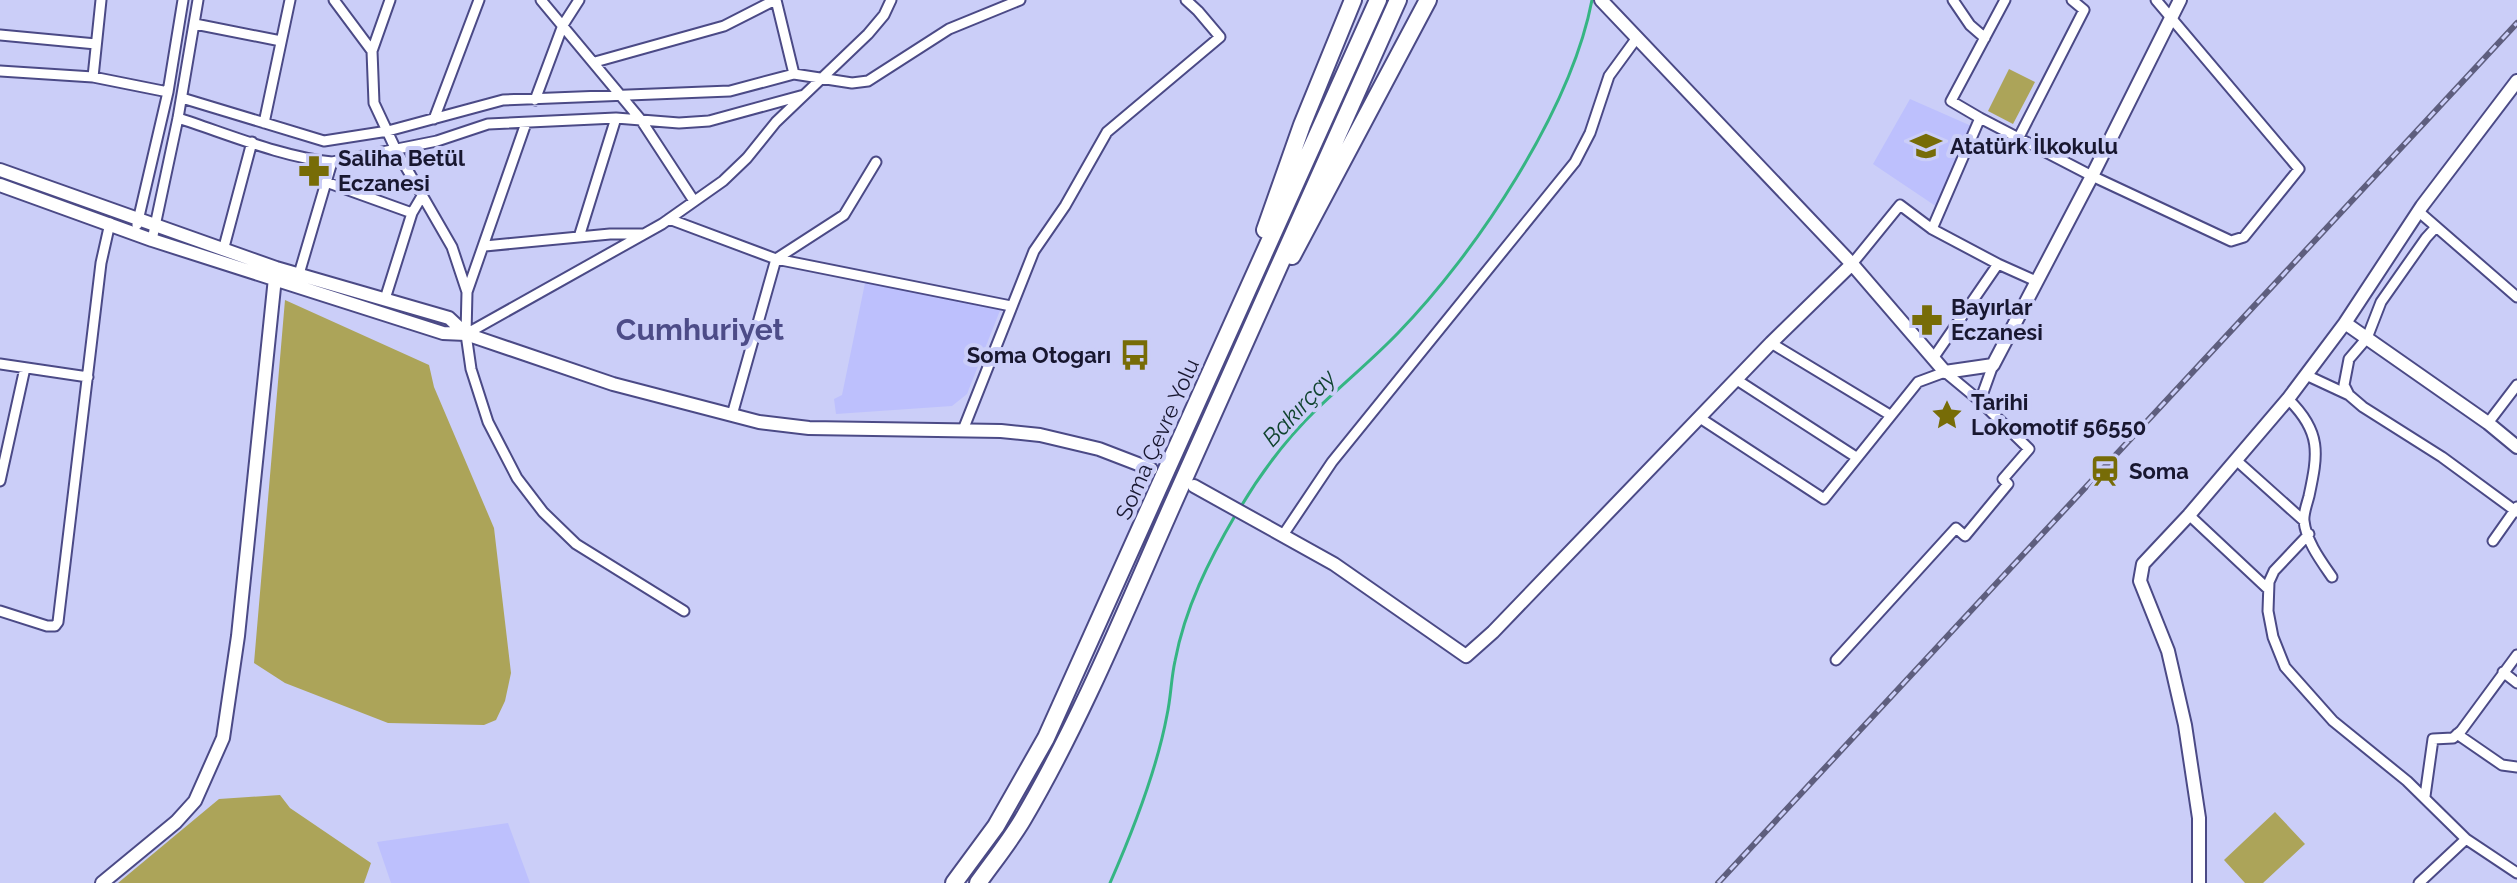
<svg xmlns="http://www.w3.org/2000/svg" width="2517" height="883" font-family="Raleway,sans-serif">
<style>
.built{fill:#bdc0fd}
.green{fill:#aca459}
.lines{fill:none;stroke-linecap:round;stroke-linejoin:round}
.stream{stroke:#35b583;stroke-width:3}
.street-casing{stroke:#4b4a86;stroke-width:13}
.secondary-casing{stroke:#4b4a86;stroke-width:16}
.highway-casing{stroke:#4b4a86;stroke-width:20}
.street{stroke:#fff;stroke-width:9}
.secondary{stroke:#fff;stroke-width:12}
.highway{stroke:#fff;stroke-width:16}
.rail-casing{stroke:#5e5e7e;stroke-width:6}
.rail{stroke:#cbcef8;stroke-width:3;stroke-dasharray:9;stroke-linecap:butt}
.labels{text-anchor:middle;stroke-width:8;stroke-linejoin:round;paint-order:stroke}
.poi-label{font-size:22px;font-weight:bold;fill:#181730;stroke:#cbcef8;text-anchor:start}
.street-label{font-size:22px;fill:#181730;stroke:#cbcef8}
.water-label{font-size:24px;font-style:italic;fill:#0f432e;stroke:#cbcef8}
.district-label{font-size:30px;font-weight:bold;fill:#4d4c88;stroke:#cbcef8}
</style>
<rect width="100%" height="100%" fill="#cbcef8"/>
<!-- built -->
<path class="built" d="M1910 99 1976 128 1940 209 1873 164Z
M865 283 1001 308 967 394 952 406 836 414 834 399 842 395Z
M508 823 530 883H391L377 842Z"/>
<!-- green -->
<path class="green" d="M2009 69 2035 82 2013 124 1988 111Z
M285 300 429 365 434 387 494 528 511 673 505 701 496 720 484 725 388 723 285 683 254 663Z
M280 795 290 808 371 863 364 883H118L219 799Z
M2275 812 2305 844 2263 883H2245L2224 860Z"/>
<g class="lines">
<!-- stream -->
<path class="stream" d="M1240 508C1262 471 1288 437 1318 408 1345 382 1373 359 1398 333 1476 253 1571 110 1592 0
M1110 883C1132 833 1157 769 1167 715 1171 697 1171 679 1175 661 1185 608 1209 560 1236 514"/>
<defs>
<path id="street" d="M334 0 372 51 374 103 396 150 452 247 467 292 466 334 471 369 488 422 517 478 543 512 576 544 684 611
M541 0 641 120 694 201
M776 0 794 74
M1953 0 1970 25 1985 38
M195 24 281 41
M0 35 96 44
M372 51 390 0
M595 62 724 26 775 0
M0 71 93 77 168 92
M93 77 101 0
M182 98 324 141 388 131 503 100 730 91 794 74 852 83 868 81 949 29 1020 0
M535 100 563 25 579 0
M178 118C225 133 284 158 332 162L437 141 488 124 616 118 679 123 709 121 804 95
M1980 118 1951 101 2005 0
M434 119 479 0
M264 123 290 0
M2019 137 2084 10 2072 0
M326 182 412 213
M2418 211 2517 297
M669 219 776 259 1011 306
M137 225 168 92 183 0
M2436 227 2426 238 2381 302 2367 338 2349 359 2344 385 2349 395 2363 407 2442 457 2517 512
M1932 229 1980 118 2092 176 2231 241 2244 237 2299 169 2156 0
M579 237 616 118
M152 240 178 118 198 0
M485 246 610 234H644
M224 247 252 142
M1852 264 1900 205 1932 229 1998 264
M299 274 332 162
M467 292 526 123
M385 299 412 213 422 196
M466 334 662 224 723 181 747 158 776 122 868 34 884 15 891 0
M1771 343 1890 415
M1934 357 1998 264 2036 281
M0 364 88 377
M2306 375 2349 395
M1737 380 1856 457
M2288 399C2322 432 2318 454 2309 496 2307 504 2303 514 2304 521 2306 541 2321 561 2332 577
M732 415 776 259 844 215 876 162
M1700 418 1824 499 1918 382 1945 372 1980 401 1993 365
M2488 423 2517 385
M963 430 1034 251 1065 206 1107 132 1220 37 1198 11 1186 0
M2236 460 2304 521
M0 481 25 368
M2189 515 2268 589
M2309 534 2274 571 2269 582 2268 611 2273 637 2285 667 2333 721 2407 781 2466 839 2517 873
M1283 535 1332 462 1575 162 1590 133 1609 76 1636 39
M2493 541 2517 507
M0 611 47 626H55L58 622 101 263 110 223
M1836 660 1956 528 1965 536 2008 484 2003 479 2029 449 1980 401
M2503 672 2517 683
M2457 734 2502 765 2517 767
M2425 796 2433 739 2453 738 2461 731 2517 655
M2419 883 2466 839"/>
<path id="secondary" d="M1601 0 1852 264 1945 372 1993 365 2092 176 2180 0
M0 170 276 268 449 318 466 334
M0 185 152 240 443 333 466 334 613 384 759 422 809 428 1001 431 1040 435 1099 449 1151 469
M2345 323 2488 423 2517 447
M1194 486 1334 564 1466 656 1493 632 1771 343 1852 264
M102 883 176 822 195 801 223 738 238 636 276 268
M2199 883V818L2185 725 2168 651 2140 581 2143 564 2189 515 2288 399 2345 323 2422 206 2517 81"/>
<path id="highway" d="M1265 230 1302 125 1353 0
M1292 256 1428 0
M954 883 996 826 1046 738 1378 0
M978 883C993 862 1010 841 1023 819 1081 720 1125 612 1171 508 1247 339 1321 169 1398 0"/>
</defs>
<!-- street casing -->
<use href="#street" class="street-casing"/>
<!-- secondary casing -->
<use href="#secondary" class="secondary-casing"/>
<!-- highway casing -->
<use href="#highway" class="highway-casing"/>
<!-- street -->
<use href="#street" class="street"/>
<!-- secondary -->
<use href="#secondary" class="secondary"/>
<!-- highway -->
<use href="#highway" class="highway"/>
<defs>
<path id="rail" d="M1718 883 2517 23"/>
</defs>
<!-- rail casing -->
<use href="#rail" class="rail-casing"/>
<!-- rail -->
<use href="#rail" class="rail"/>
</g>
<!-- icons -->
<defs>
<symbol id="school-bare" viewBox="-9 -9 18 18"><path d="M0-5L7-2L0 1L-7-2ZM-4 1L0 2.5L4 1V4Q0 6-4 4Z" fill="#776c07" stroke="#cbcef8" stroke-width="2.5" paint-order="stroke"/></symbol>
<symbol id="pharmacy-bare" viewBox="-9 -9 18 18"><path d="M-2-6h4v4h4v4h-4v4h-4v-4h-4v-4h4Z" fill="#776c07" stroke="#cbcef8" stroke-width="2.5" paint-order="stroke"/></symbol>
<symbol id="bus-bare" viewBox="-9 -9 18 18"><path d="M-5-6H5V4H4V6H2V4H-2V6H-4V4H-5ZM-3.5-4V0h7V-4ZM-3.5 1.2v1.5H-2V1.2ZM2 1.2v1.5H3.5V1.2Z" fill="#776c07" stroke="#cbcef8" stroke-width="2.5" paint-order="stroke"/></symbol>
<symbol id="sight-bare" viewBox="-9 -9 18 18"><path d="M0-6L1.8-2.2L6-1.7L2.9 1.2L3.7 5.4L0 3.3L-3.7 5.4L-2.9 1.2L-6-1.7L-1.8-2.2Z" fill="#776c07" stroke="#cbcef8" stroke-width="2.5" paint-order="stroke"/></symbol>
<symbol id="station-bare" viewBox="-9 -9 18 18"><path d="M-3-6H3Q5-6 5-4V2Q5 4 3 4L4.5 6H3L1.5 4h-3L-3 6H-4.5L-3 4Q-5 4-5 2V-4Q-5-6-3-6ZM-3.5-4v3h7v-3ZM-3.5 1v1.5H-2V1ZM2 1v1.5H3.5V1Z" fill="#776c07" stroke="#cbcef8" stroke-width="2.5" paint-order="stroke"/></symbol>
</defs>
<g fill-rule="evenodd">
<use href="#school-bare" x="1904" y="124" width="44" height="44"/>
<use href="#pharmacy-bare" x="292" y="149" width="44" height="44"/>
<use href="#pharmacy-bare" x="1905" y="298" width="44" height="44"/>
<use href="#bus-bare" x="1113" y="333" width="44" height="44"/>
<use href="#sight-bare" x="1925" y="393" width="44" height="44"/>
<use href="#station-bare" x="2083" y="449" width="44" height="44"/>
</g>
<g class="labels">
<!-- poi labels -->
<g class="poi-label">
<text x="1950" y="154">Atatürk İlkokulu</text>
<text x="338" y="166">Saliha Betül<tspan x="338" dy="25">Eczanesi</tspan></text>
<text x="1951" y="315">Bayırlar<tspan x="1951" dy="25">Eczanesi</tspan></text>
<text x="1111" y="363" text-anchor="end">Soma Otogarı</text>
<text x="1971" y="410">Tarihi<tspan x="1971" dy="25">Lokomotif 56550</tspan></text>
<text x="2129" y="479">Soma</text>
</g>
<!-- street labels -->
<g class="street-label">
<text transform="translate(1157 439) rotate(-66)" y="8">Soma Çevre Yolu</text>
</g>
<!-- water labels -->
<g class="water-label">
<text transform="translate(1299 408) rotate(-47)" y="8">Bakırçay</text>
</g>
<!-- district labels -->
<g class="district-label">
<text x="700" y="340">Cumhuriyet</text>
</g>
</g>
</svg>
